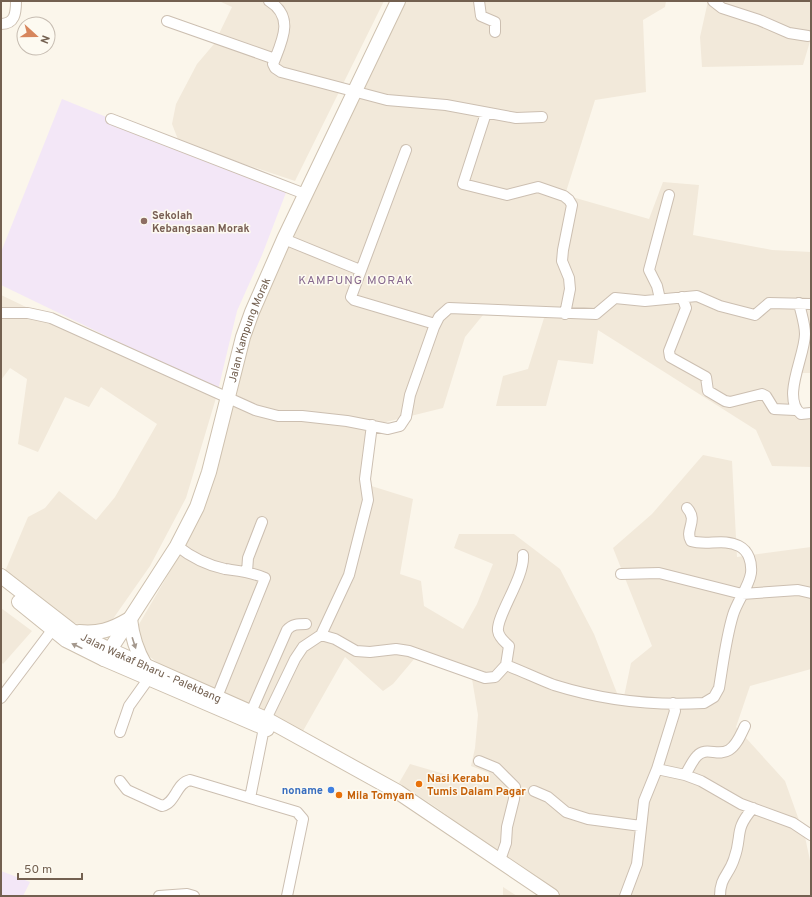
<svg xmlns="http://www.w3.org/2000/svg" width="812" height="897" font-family="Overpass,sans-serif">
<style>
.residential{fill:#f2e9da}
.education{fill:#f3e7f7}
.lines{fill:none;stroke-linecap:round;stroke-linejoin:round}
.street-casing{stroke:#ccbfb1;stroke-width:12}
.secondary-casing{stroke:#cec1af;stroke-width:16}
.street{stroke:#fff;stroke-width:10}
.secondary{stroke:#fff;stroke-width:14}
.oneway{fill:#a4988d}
.education-dot{fill:#8d6e63;stroke:#fdfaf1;stroke-width:1.5}
.food-dot{fill:#e8710a;stroke:#fdfaf1;stroke-width:1.5}
.shop-dot{fill:#3f7fe0;stroke:#fdfaf1;stroke-width:1.5}
.labels{text-anchor:middle;stroke-width:3;stroke-linejoin:round;paint-order:stroke}
.education-label{font-size:11px;font-weight:bold;fill:#785e54;stroke:#fdfaf1;text-anchor:start}
.street-label{font-size:11px;fill:#736050;stroke:#fdfaf1}
.food-label{font-size:11px;font-weight:bold;fill:#c56008;stroke:#fdfaf1;text-anchor:start}
.shop-label{font-size:11px;font-weight:bold;fill:#366cbe;stroke:#fdfaf1;text-anchor:end}
.neighbourhood-label{font-size:12px;letter-spacing:1px;fill:#86688e;stroke:#fdfaf1}
</style>
<rect width="100%" height="100%" fill="#fbf6eb"/>
<!-- residential -->
<path class="residential" d="M219 1H384L295 181 179 142 172 124 176 104 197 64 214 44 232 7Z
M402 1H666L665 7 643 20 646 92 595 100 565 195 649 219 663 182 699 185 693 235 772 250 811 252V373H799L792 412 811 409V467L772 466 756 430 598 330 593 364 558 360 546 406H496L503 376 528 369 544 318 483 315 465 337 443 408 366 427 365 484 413 499 400 574 421 581 424 606 463 629 477 604 493 564 454 548 459 534H514L560 569 594 634 622 706 631 663 652 646 613 548 652 514 703 455 732 461 737 557 811 547V669L750 686 736 727 785 781 805 837 811 865V896H559L437 808 399 783 410 764 482 785 489 773 471 766 475 748 478 715 472 679 443 664 415 658 393 684 383 691 345 657 303 731 220 697 167 670 141 650 135 631 179 556 253 317Z
M708 1H811V38L803 65 702 67 700 37Z
M1 295 216 398 186 498 150 566 108 626 92 628 64 620 3 576 28 517 45 508 59 491 96 520 115 497 157 424 101 387 89 407 65 397 38 452 18 444 27 379 10 368 1 380Z
M1 608 32 631 3 664 1 662Z
M503 887 517 896H503Z"/>
<!-- education -->
<path class="education" d="M62 99 287 190 262 255 237 311 218 390 1 285V252Z
M1 871 30 882 23 896H1Z"/>
<g class="lines">
<defs>
<path id="street" d="M269 1C295 17 282 41 273 64L275 68 281 72 387 100 446 105 516 118 542 117
M479 1 481 16 495 22V32
M713 1 722 8 759 20 789 33 808 36
M167 21 275 59
M1 24C15 24 16 13 16 1
M486 113 463 184 507 195 538 187 564 196 569 200 572 205 563 250 562 261 569 278 570 289 565 314
M111 119 305 194
M406 150 351 297 354 300 435 324
M284 239 360 270
M682 297 686 308 669 351 670 357 706 377 708 391 725 401 730 402 762 394 766 396 774 409 795 410
M660 299 657 286 649 270 669 195
M799 303C801 313 805 324 805 334 805 356 781 398 801 414L811 413
M1 313H28L51 318 255 410 278 416H302L347 421 388 429 400 426 406 417 410 395 434 327 439 317 449 308 596 314 615 298 645 301 697 296 720 306 755 315 769 303 811 304
M177 546C191 557 206 565 225 569 239 571 252 572 265 578L217 697
M247 572 248 558 262 522
M621 574 659 573 742 594 798 590 811 593
M321 635 335 639 356 651 370 652 396 649 409 651 485 678 495 677 506 665C522 671 538 679 554 685 602 700 654 706 704 703L714 697 719 688C723 664 726 638 733 615 737 601 749 587 751 573 752 563 749 551 739 546 724 538 706 546 691 541 684 530 699 521 687 508
M506 665 509 646C505 642 499 638 498 631 496 616 525 577 523 555
M1 698 56 625
M673 703 675 711 657 769 685 775 701 781 741 804 793 823 811 835
M251 712 287 630C292 624 298 624 306 624
M266 719 295 659 303 647 321 635 349 575 368 500 365 479 372 425
M264 728 250 798 297 812 303 819 287 896
M120 732 129 706 149 678
M479 761 496 768 515 787 514 799 507 827 506 843 500 860
M685 775C689 769 692 761 697 756 706 746 718 757 729 750 737 745 741 734 745 726
M120 781 127 790 162 806C176 803 176 783 190 780L250 798
M534 791 548 797 566 812 588 819 641 826
M159 896 187 894 194 896
M625 896 637 864 644 801 657 769
M720 896C720 877 729 875 734 859 743 835 733 831 753 808"/>
<g id="secondary">
<path id="s1" d="M1 576 72 631 110 650 266 719 398 792 552 896"/>
<path d="M19 602 66 640 104 659 267 729"/>
<path d="M130 619C132 637 136 650 145 665"/>
<path d="M79 632C98 634 111 630 128 620"/>
<path id="s2" d="M104 659 177 546 197 507 209 472 243 337 252 312 284 239 398 1"/>
</g>
</defs>
<!-- street casing -->
<use href="#street" class="street-casing"/>
<!-- secondary casing -->
<use href="#secondary" class="secondary-casing"/>
<!-- street -->
<use href="#street" class="street"/>
<!-- secondary -->
<use href="#secondary" class="secondary"/>
</g>
<!-- one-way arrows -->
<defs><path id="oneway-solid" d="M-6-.8H1V-3.2L6.5 0L1 3.2V.8H-6Z"/></defs>
<g class="oneway">
<use href="#oneway-solid" transform="translate(134 643) rotate(72)"/>
<use href="#oneway-solid" transform="translate(77 646) rotate(-154)"/>
</g>
<!-- markers -->
<circle class="education-dot" cx="144" cy="221" r="4"/>
<g class="food-dot">
<circle cx="419" cy="784" r="4"/>
<circle cx="339" cy="795" r="4"/>
</g>
<circle class="shop-dot" cx="331" cy="790" r="4"/>
<g class="labels">
<!-- education labels -->
<g class="education-label">
<text x="152" y="219">Sekolah<tspan x="152" dy="13">Kebangsaan Morak</tspan></text>
</g>
<!-- street labels -->
<g class="street-label">
<text dy="4" stroke="none"><textPath href="#s2" startOffset="363">Jalan Kampung Morak</textPath></text>
<text dy="4" stroke="none"><textPath href="#s1" startOffset="177">Jalan Wakaf Bharu - Palekbang</textPath></text>
</g>
<!-- food labels -->
<g class="food-label">
<text x="427" y="782">Nasi Kerabu<tspan x="427" dy="13">Tumis Dalam Pagar</tspan></text>
<text x="347" y="799">Mila Tomyam</text>
</g>
<!-- shop labels -->
<g class="shop-label">
<text x="323" y="794">noname</text>
</g>
<!-- neighbourhood labels -->
<g class="neighbourhood-label">
<text x="356" y="284">KAMPUNG MORAK</text>
</g>
</g>
<!-- border -->
<rect width="812" height="897" fill="none" stroke="#736050" stroke-width="4"/>
<!-- north arrow -->
<g transform="translate(36 36) rotate(111)"><circle r="19" fill="#fdfaf1" stroke="#c6bcb1"/>
<path d="M0-3L7 15L0 10L-7 15Z" fill="#d7865d"/>
<text y="-6" font-size="11" font-weight="bold" text-anchor="middle" fill="#736050">N</text>
</g>
<!-- scale -->
<path d="M18 873v6h64v-6" fill="none" stroke="#736050" stroke-width="2"/>
<text x="24" y="873" font-size="12" fill="#736050" stroke="#fdfaf1" stroke-width="3" paint-order="stroke">50 m</text>
</svg>
